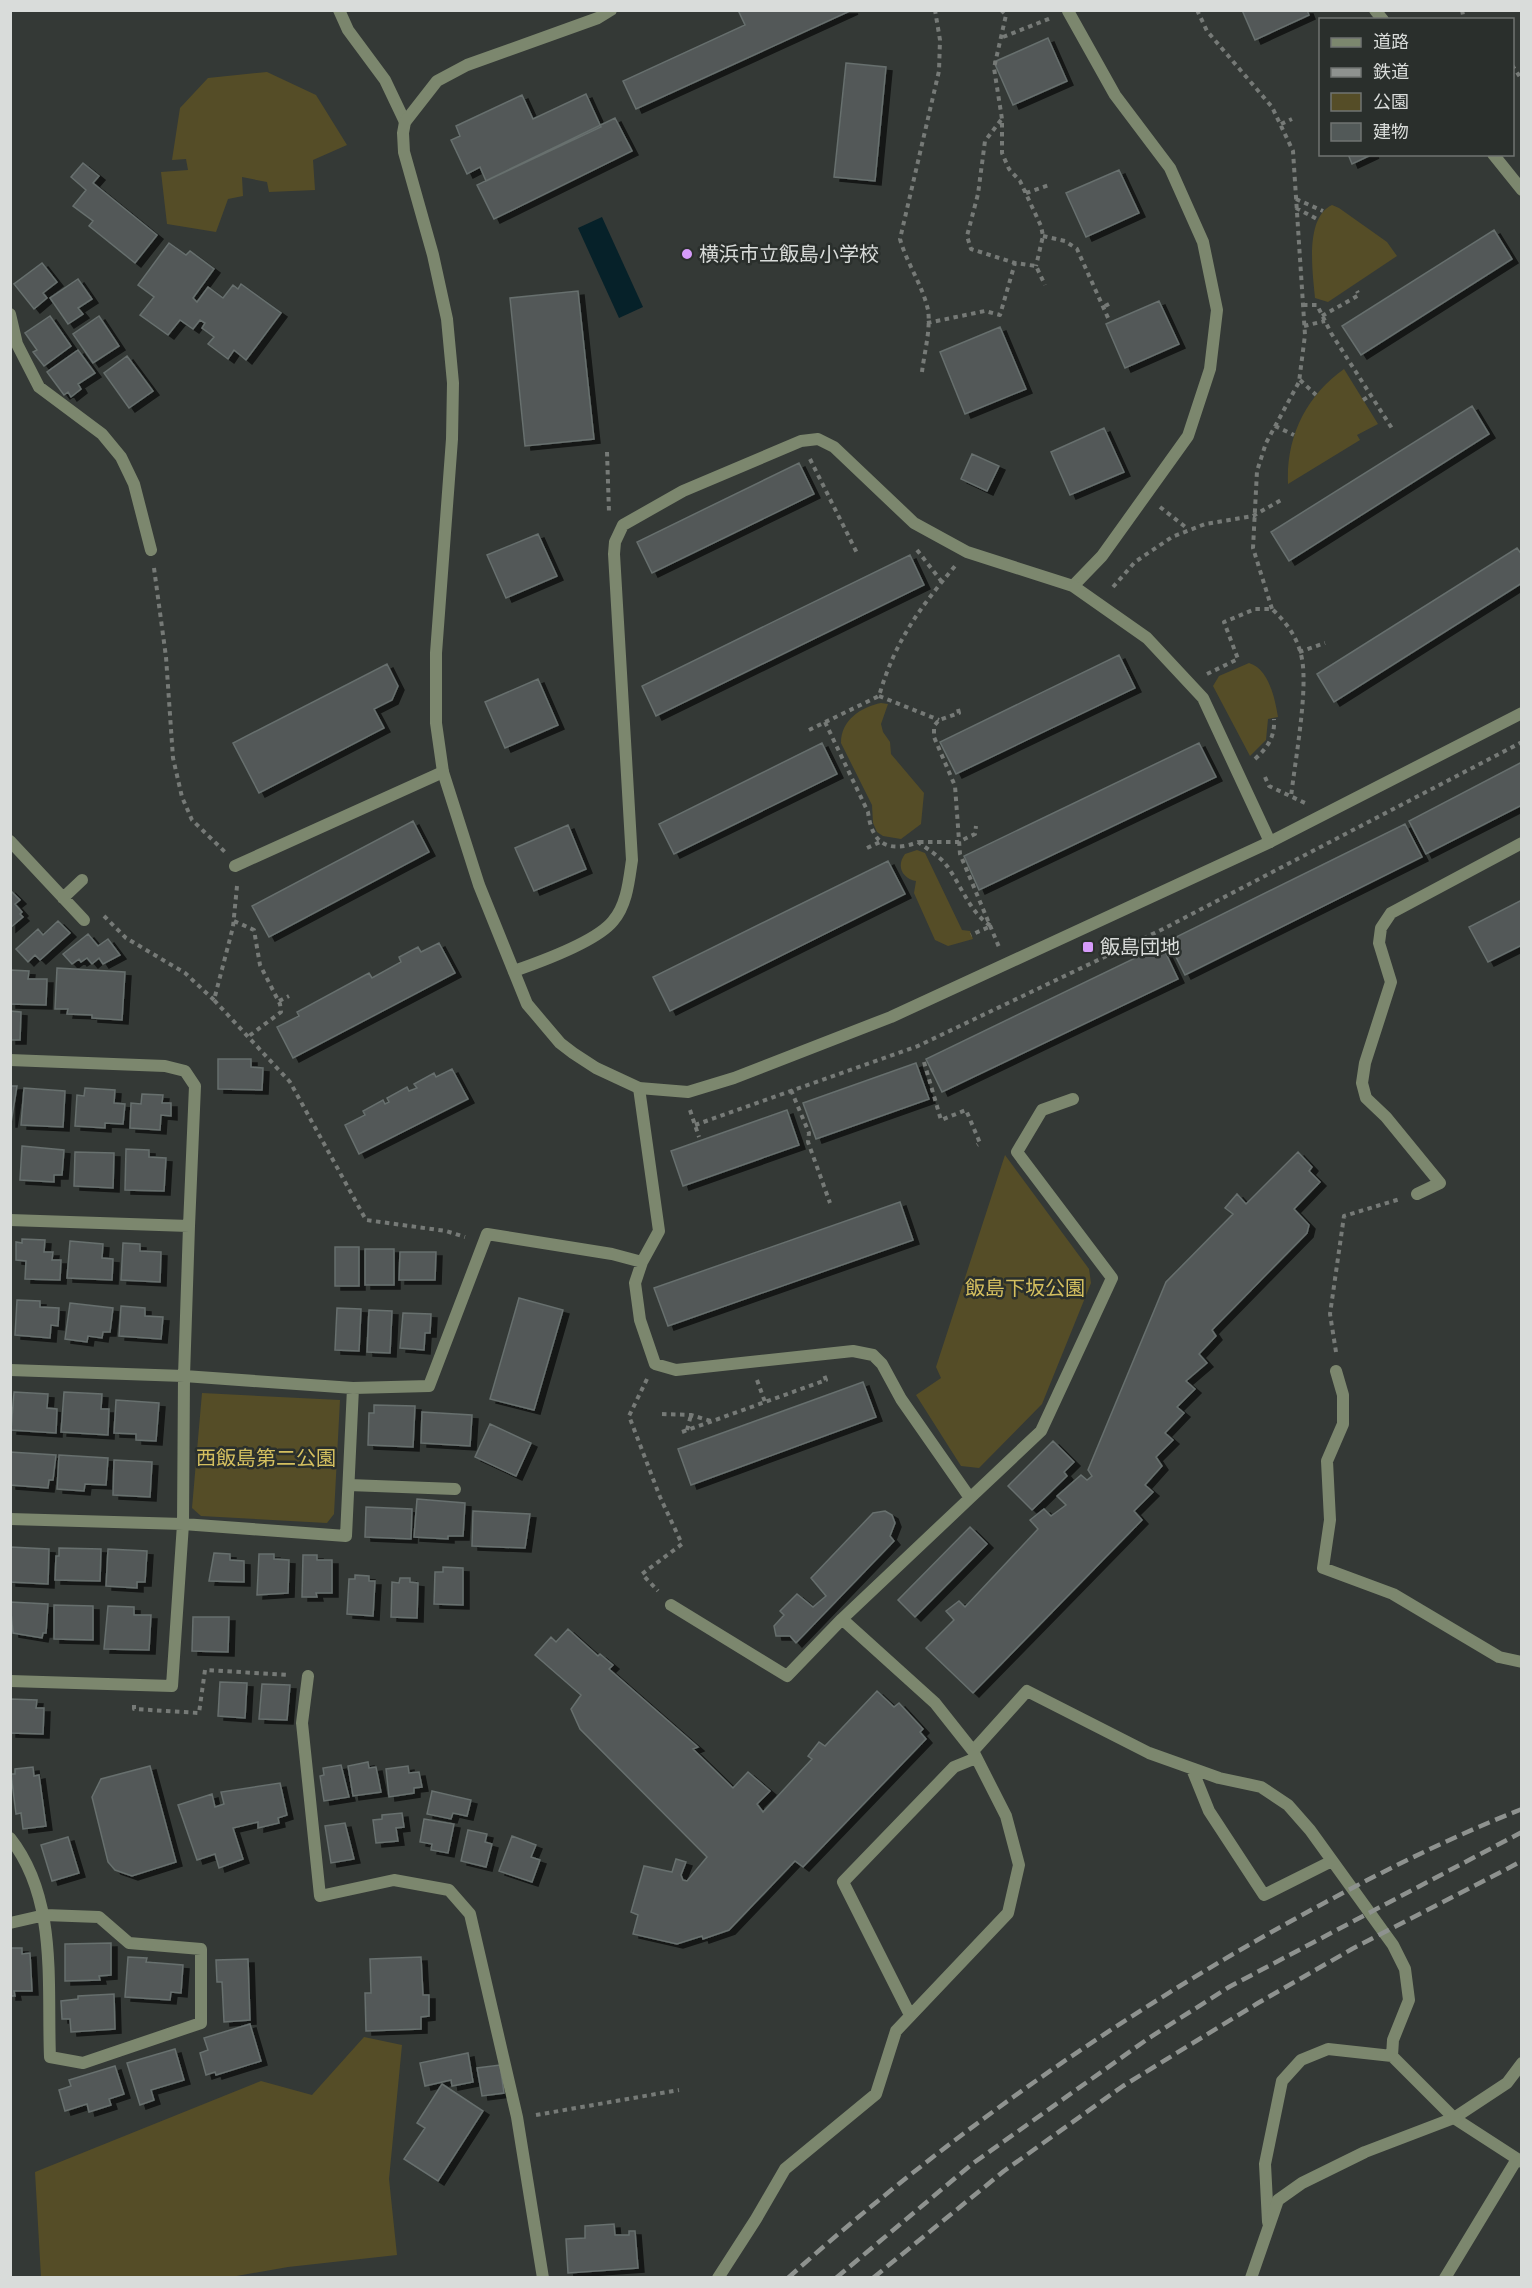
<svg xmlns="http://www.w3.org/2000/svg" width="1532" height="2288" font-family="'Work Sans','Noto Sans JP',sans-serif">
<style>
.green{fill:#554d27}
.water{fill:#062129}
.building{fill:#525958;stroke:#676f6e;stroke-width:1.5;filter:url(#shadow)}
.lines{fill:none;stroke-linecap:round;stroke-linejoin:round}
.path{stroke:#767a77;stroke-width:4;stroke-dasharray:4.5 4.5;stroke-linecap:butt}
.service{stroke:#7c876e;stroke-width:12}
.minor{stroke:#7c876e;stroke-width:12}
.tertiary{stroke:#7c876e;stroke-width:12}
.rail{stroke:#8e928f;stroke-width:4.5;stroke-dasharray:12 6;stroke-linecap:butt}
.poi-dot{fill:#d69bfa;stroke:#2a2f2c;stroke-width:2}
.labels{text-anchor:middle;stroke-width:5;stroke-linejoin:round;paint-order:stroke}
.poi-label{font-size:20px;fill:#d9dcda;stroke:#2a2f2c;text-anchor:start}
.park-label{font-size:20px;fill:#d4bf5f;stroke:#2a2f2c}
</style>
<defs>
<filter id="shadow"><feDropShadow dx="6" dy="4" stdDeviation="0" flood-color="#0009"/></filter>
</defs>
<rect width="100%" height="100%" fill="#343936"/>
<!-- green -->
<path class="green" d="M267 72 316 95 347 145 313 160 315 190 269 192 267 182 242 177 243 196 228 199 216 232 167 224 161 172 188 170 186 159 172 160 180 108 208 78Z
M1332 205 1339 208 1387 242 1397 256 1328 302 1315 298C1313 274 1304 218 1332 205Z
M1344 369 1378 424 1357 435 1360 440 1288 484C1286 437 1306 396 1344 369Z
M1249 663C1269 669 1275 699 1278 717L1268 719 1266 740 1250 756 1213 686 1219 676Z
M881 703 888 704 881 724 883 732 890 742 891 754 924 793 921 824 901 839 883 836 877 832 873 823 872 805 841 743C841 720 861 707 881 703Z
M917 850 925 853 962 930 970 931 973 939 948 946 935 940 914 893 916 881C902 878 896 866 905 854Z
M1005 1155 1089 1269 1091 1283 1042 1404 979 1468 961 1466 916 1395 941 1378 936 1367Z
M202 1393 340 1400 334 1514 327 1523 201 1516 192 1508Z
M364 2037 402 2045 389 2179 397 2255 288 2267 231 2277H41L35 2172 261 2081 312 2095Z"/>
<!-- water -->
<path class="water" d="M602 217 643 307 619 318 578 228Z"/>
<!-- building -->
<path class="building" d="M738 10H852L636 109 623 81 745 25Z
M1242 10H1307L1309 15 1255 40Z
M1048 38 1067 81 1013 105 994 62Z
M846 63 886 67 875 181 834 177Z
M586 94 601 127 486 181 480 167 467 174 451 140 460 136 456 126 522 95 533 119Z
M615 118 632 151 494 219 477 185Z
M1348 154H1373L1352 164Z
M83 163 99 176 93 183 157 235 135 263 89 226 93 221 73 206 86 190 71 177Z
M1119 170 1139 213 1086 237 1066 193Z
M1494 230 1512 259 1361 355 1342 326Z
M169 243 186 255 190 251 214 269 193 298 197 302 208 287 223 298 233 285 238 289 241 284 281 313 246 360 234 350 228 359 208 344 214 337 202 328 205 323 200 320 193 329 180 320 168 335 140 315 154 297 138 285Z
M42 263 57 282 43 293 47 298 34 309 14 284Z
M78 279 92 299 78 308 83 314 68 324 50 298Z
M578 291 594 439 525 446 510 298Z
M1159 301 1179 344 1125 368 1106 324Z
M50 316 71 346 44 366 33 352 37 350 25 333Z
M99 316 119 346 93 363 73 334Z
M1000 327 1026 389 965 414 940 352Z
M78 350 95 373 78 384 81 389 71 397 68 392 64 395 47 372Z
M127 356 153 391 129 408 104 373Z
M1472 406 1489 434 1289 561 1271 532Z
M1104 428 1124 472 1070 495 1051 452Z
M972 454 999 466 987 491 961 479Z
M799 463 814 494 652 573 637 542Z
M538 534 557 576 506 598 487 555Z
M1517 548 1522 555V583L1334 702 1317 674Z
M910 555 924 585 656 716 642 686Z
M1119 655 1135 688 956 774 940 742Z
M387 664 398 686 392 700 374 709 384 728 259 793 233 743Z
M538 679 558 725 505 748 485 702Z
M822 743 837 774 674 854 659 824Z
M1199 743 1216 777 979 890 964 856Z
M1522 762V805L1426 854 1409 821Z
M413 821 429 852 269 937 252 906Z
M1405 824 1422 857 1185 975 1168 941Z
M568 825 586 869 534 891 515 848Z
M888 861 905 894 670 1011 653 977Z
M10 890 20 900 15 904 22 912 20 914 23 917 10 928Z
M1522 900V945L1488 962 1469 927Z
M58 921 70 933 40 960 35 955 28 962 16 949 38 929 43 935Z
M88 934 98 946 108 939 120 955 103 964 99 958 92 964 87 958 81 962 79 959 72 964 63 954Z
M439 943 455 973 293 1058 277 1027 299 1016 297 1012 369 973 372 978 401 962 399 957 418 947 421 952Z
M1162 945 1178 979 942 1092 926 1059Z
M57 968 125 972 122 1020 92 1018V1015L67 1014 68 1009H55Z
M10 970 29 971 28 979H47L46 1005 10 1004Z
M10 1011 21 1012 20 1040H10Z
M218 1059H251V1067L263 1068 262 1090 218 1089Z
M916 1063 929 1099 816 1139 803 1103Z
M452 1069 468 1099 359 1154 345 1125 365 1115 363 1111 383 1100 385 1104 389 1102 387 1098 407 1087 409 1091 417 1088 414 1084 434 1073 436 1077Z
M10 1086H17L11 1123H10Z
M24 1088 65 1091 63 1127 21 1125Z
M85 1088 115 1090 114 1103 125 1104 123 1124 105 1123V1128L75 1126 77 1095 84 1096Z
M142 1094 163 1095 162 1103H171V1116L161 1115 160 1130 130 1128 131 1103 141 1104Z
M787 1110 799 1145 683 1186 671 1151Z
M22 1146 64 1150 62 1175H54V1182L20 1180Z
M126 1149 149 1150V1157L166 1158 164 1191 125 1190Z
M75 1152 114 1153 113 1188 74 1186Z
M1298 1152 1312 1167 1309 1171 1320 1182 1294 1209 1309 1225 1307 1233 1212 1330 1216 1336 1199 1354 1207 1363 1186 1381 1195 1389 1177 1407 1184 1413 1165 1433 1173 1440 1156 1457 1162 1466 1145 1485 1153 1492 1134 1511 1142 1520 973 1693 926 1648 954 1620 946 1611 959 1601 965 1607 1038 1529 1030 1520 1044 1509 1051 1516 1066 1505 1057 1496 1081 1475 1087 1480 1092 1476 1088 1470 1166 1282 1233 1214 1225 1208 1237 1194 1246 1204Z
M900 1202 913 1240 668 1326 654 1288Z
M22 1239 45 1240 44 1252H53L52 1260H61L60 1280 25 1279 26 1261 16 1260V1242L22 1243Z
M70 1241 103 1244 102 1258 113 1259 112 1280 67 1278Z
M123 1243 140 1244V1251L161 1252 160 1282 121 1280Z
M335 1247H359V1286H335Z
M365 1249H394V1285H365Z
M400 1252H436L435 1280H399Z
M519 1298 563 1310 534 1410 490 1399Z
M17 1300 40 1301V1307L59 1308 58 1326 51 1325 50 1338 15 1335Z
M70 1303 113 1308 110 1332H103L102 1338 88 1336 87 1342 65 1339Z
M121 1306 145 1308V1316L163 1317 161 1339 119 1336Z
M337 1308 361 1309 359 1351 335 1350Z
M369 1310 392 1311 390 1353 367 1352Z
M403 1313 431 1314 430 1333H425L424 1350 400 1348Z
M863 1382 876 1417 691 1485 678 1449Z
M14 1392 48 1394 47 1408 57 1409 56 1433 11 1430Z
M64 1392 102 1394 101 1409H109L108 1435 61 1432Z
M116 1400 159 1403 156 1441 136 1440V1434L114 1433Z
M374 1405 415 1406 413 1447 368 1445 369 1413H374Z
M422 1412 472 1415 470 1446 421 1443Z
M490 1424 531 1443 516 1476 475 1457Z
M1053 1441 1074 1462 1064 1472 1067 1476 1032 1510 1008 1486Z
M10 1452 56 1455 53 1480H49L48 1488 10 1485Z
M59 1455 108 1458 106 1485 85 1484 84 1491 57 1489Z
M114 1460 152 1462 150 1497 113 1495Z
M417 1499 465 1503 463 1536H448V1539L414 1537Z
M366 1507 412 1509 411 1539 365 1537Z
M473 1511 530 1514 525 1548 472 1546Z
M885 1511 892 1515 895 1523 890 1536 894 1541 796 1643 790 1636H776L774 1626 784 1615 780 1611 797 1594 813 1607 826 1596 811 1578 873 1513Z
M970 1527 987 1544 915 1617 898 1600Z
M10 1547 49 1549 48 1584 10 1582Z
M59 1548 101 1549 100 1581 55 1580 56 1556H59Z
M108 1549 147 1551 145 1582H137V1588L106 1586Z
M214 1553 230 1554V1560L244 1561V1582L209 1581Z
M259 1554H274V1559L289 1560 288 1593 257 1595Z
M303 1555H317V1560H332V1593H316L317 1597H302Z
M443 1567 463 1568V1605L434 1604 435 1572H443Z
M355 1575 369 1576V1581H375L373 1616 347 1614 349 1579H355Z
M400 1578H410V1582L418 1583 417 1618 391 1617 392 1582 399 1583Z
M10 1602 48 1604 46 1633H43L42 1638 13 1633Z
M54 1605 93 1606V1640L54 1639Z
M108 1606 134 1607V1615H151L149 1650 104 1649Z
M193 1617H229L228 1652 192 1651Z
M568 1629 598 1656 600 1654 613 1665 609 1669 698 1747 693 1749 733 1788 748 1772 770 1791 757 1804 763 1812 812 1759 808 1756 819 1742 825 1746 877 1691 894 1707 899 1703 923 1729 920 1732 926 1739 803 1867 795 1861 729 1930 703 1939 702 1936 677 1944 633 1934 638 1915 631 1912 644 1866 672 1872 676 1859 686 1862 681 1875 683 1880 687 1881 707 1857 580 1729 571 1709 581 1695 535 1655 551 1637 556 1642Z
M220 1682 247 1683 245 1718 218 1716Z
M262 1684 290 1685 287 1720 259 1719Z
M10 1699 37 1700 36 1708H44L43 1734 10 1733Z
M368 1762 369 1768 376 1767 381 1792 353 1796 348 1766Z
M341 1765 349 1797 324 1801 320 1776 324 1775 323 1768Z
M150 1766 176 1862 132 1876 115 1870 108 1862 92 1797 101 1779Z
M408 1766 409 1773 419 1772 422 1787 414 1788V1793L389 1797 386 1769Z
M33 1767 34 1776 39 1775 46 1826 23 1829 21 1813 16 1814 11 1774H15V1769Z
M280 1783 287 1815 278 1818 279 1823 258 1828V1822L233 1828 243 1859 219 1868 215 1854 197 1860 178 1805 212 1794 215 1807 224 1804 221 1792Z
M432 1791 471 1800 467 1816 453 1813 451 1819 427 1814Z
M402 1813 404 1827 396 1828 398 1841 376 1843 373 1820 382 1819V1815Z
M424 1819 454 1824 448 1853 431 1850 432 1844 420 1842Z
M345 1823 354 1859 331 1863 325 1826Z
M468 1830 487 1834 485 1842 492 1844 486 1867 461 1861Z
M512 1836 536 1845 531 1857 540 1860 532 1882 499 1871Z
M68 1837 79 1873 52 1881 41 1845Z
M111 1943V1975L99 1976 100 1980 65 1981V1944Z
M10 1948H22V1954L30 1953 32 1991H14L15 1996H10Z
M128 1957 147 1958 146 1962 183 1965 181 1993 171 1992 170 2000 125 1997Z
M421 1957 423 1995H429V2016L421 2017V2029L366 2031 365 1993H371L370 1959Z
M248 1959 250 2020 224 2022 222 1982H217L216 1960Z
M114 1994 115 2029 71 2032 70 2019H62L61 2001 78 1999V1996Z
M250 2024 261 2061 216 2075 215 2072 206 2075 200 2053 208 2050 204 2038Z
M175 2049 184 2080 151 2090 154 2100 140 2105 127 2063Z
M468 2053 473 2082 452 2086 451 2080 425 2086 420 2063Z
M500 2065 504 2093 482 2096 477 2068Z
M115 2066 124 2094 109 2099 111 2105 89 2112 87 2104 65 2111 59 2090 71 2086 69 2080Z
M442 2084 483 2111 438 2181 404 2159 425 2128 417 2123Z
M614 2224 615 2235H629V2231H635L638 2268 568 2273 566 2239 585 2238V2226Z"/>
<g class="lines">
<!-- path -->
<path class="path" d="M1001 10 1006 15 994 68 1002 119V153L1009 169 1020 181 1041 226 1043 236 1036 266
M1197 10 1207 31 1272 107 1293 151 1305 335 1299 382 1266 443 1257 471 1253 548 1272 609
M1462 10 1464 20
M1003 37 1051 18
M1512 65 1522 80
M1001 120 985 141 978 194 967 236 971 249 1015 263 1036 266 1045 285
M1281 124 1292 119
M1026 193 1049 185
M1296 199 1323 211
M1296 208 1319 220
M1043 236 1065 241 1077 249 1109 320
M1303 305H1317L1331 333 1393 430
M1105 306 1113 302
M1322 316 1359 295 1357 291
M927 323 985 311 1000 315 1015 263
M1304 326 1325 321
M922 372C924 354 931 329 928 310 923 286 907 264 900 239L939 71 940 40 935 10
M1300 380 1316 395
M1363 400 1371 395
M1275 426 1294 435
M607 452 609 512
M810 459 858 555
M1160 507 1188 529
M917 550 942 582
M154 568 166 657 173 758 182 797 192 820 225 852
M1113 587 1135 562 1172 537 1205 524 1253 516 1281 500
M1299 652 1325 643
M1207 674 1238 659 1224 622 1255 609H1272C1287 623 1298 638 1302 659 1308 692 1295 761 1291 797
M879 696 939 720
M958 709 959 713 939 720 934 726V737L955 786 960 854 999 947
M825 722 868 812C872 845 889 853 918 842 927 849 940 856 947 866 961 885 970 913 991 926L971 935
M809 730 879 696C895 641 919 609 955 566
M1255 759C1268 747 1275 737 1274 719
M1265 777 1269 786 1305 803
M919 842H958L975 834 976 826
M867 848 880 842
M237 886 233 927 214 1000 290 1082 366 1220 446 1231 465 1237
M104 916 126 938 185 973 214 1000
M234 921 254 930 260 965 280 1004 281 1012 249 1036
M279 1001 289 996
M924 1062 941 1120 966 1110 980 1143 977 1145
M791 1090 809 1133 808 1142 830 1203
M690 1110 699 1137
M695 1125 918 1046 1163 929 1522 742
M1336 1352 1330 1314 1344 1216 1400 1199
M647 1379 629 1416 660 1497 682 1544 642 1574 658 1591
M757 1380 765 1402
M662 1414 691 1415 711 1421
M687 1430 691 1415
M682 1432 826 1380 823 1372
M134 1705V1709L199 1713 205 1670 290 1675
M536 2115 679 2090"/>
<!-- service -->
<path class="service" d="M1068 11 1115 95 1170 168 1203 242 1217 310 1210 369 1188 436 1102 556 1073 586"/>
<!-- minor -->
<path class="minor" d="M339 10 348 30 385 80 405 122
M10 314 17 344 39 387 102 434 121 457 134 484 151 550
M10 841 84 920
M235 866 443 772
M63 898 82 880
M514 971C540 962 596 942 613 921 627 905 629 880 632 860L614 554 615 542 623 525 683 491 801 441 818 439 834 447 914 523 967 552 1073 586 1147 638 1203 698 1270 842
M10 1060 165 1066 185 1071 195 1086 189 1226
M639 1088 659 1231 642 1262 635 1283 640 1320 655 1364 676 1370 853 1351 873 1355 882 1364 901 1399 970 1498 842 1619 787 1676 671 1605
M1417 1194 1440 1183 1386 1117 1366 1098 1362 1083 1365 1063 1391 982 1379 943 1381 928 1391 913 1522 843
M10 1220 189 1226 184 1376 183 1524 172 1686 10 1681
M10 1370 184 1376 353 1388 429 1386 487 1234 612 1254 642 1262
M1336 1371 1343 1395V1424L1327 1461 1330 1520 1323 1568 1393 1594 1499 1657 1522 1662
M349 1485 455 1489
M970 1498 1041 1431 1112 1278 1017 1152 1042 1110 1073 1099
M10 1519 183 1524 346 1536 353 1388
M308 1676 302 1723 320 1896 394 1880 449 1890 470 1914 517 2117 543 2278
M973 1751 1027 1691 1149 1753 1219 1778 1261 1787 1288 1805 1310 1830 1393 1945 1405 1969 1409 2000 1393 2040 1392 2056
M1192 1769 1209 1811 1264 1895 1330 1862
M10 1838C58 1899 47 1984 50 2057L83 2063 201 2023V1949L129 1943 99 1917 45 1915 10 1923
M910 2015 843 1882 954 1767 976 1758
M1268 2222 1265 2164 1282 2081 1301 2060 1328 2049 1392 2056 1454 2118 1522 2162
M718 2278 756 2219 785 2169 876 2094 896 2031 1008 1913 1019 1865 1006 1816 973 1751 935 1703 842 1619
M1445 2278 1517 2159"/>
<!-- tertiary -->
<path class="tertiary" d="M611 10 598 18 467 65 437 81 405 122 403 133 404 152 433 255 447 319 453 383 452 439 436 653V723L443 772 479 885 527 1004 560 1043 573 1053 596 1068 639 1088 688 1092 734 1078 891 1017 1270 842 1522 713
M1375 10 1383 20
M1493 154 1522 190
M1251 2278 1278 2200 1302 2183 1365 2152 1454 2118 1507 2083 1522 2063"/>
<!-- rail -->
<path class="rail" d="M788 2278C944 2138 1118 2016 1302 1915 1373 1876 1446 1839 1522 1809
M836 2278 972 2164 1149 2038 1229 1987 1522 1832
M873 2278 1004 2171 1123 2086 1258 2003 1352 1949 1522 1861"/>
</g>
<!-- markers -->
<g class="poi-dot">
<circle cx="687" cy="254" r="6"/>
<rect x="1082" y="941" width="12" height="12" rx="3"/>
</g>
<g class="labels">
<!-- poi labels -->
<g class="poi-label">
<text x="699" y="261">横浜市立飯島小学校</text>
<text x="1100" y="954">飯島団地</text>
</g>
<!-- park labels -->
<g class="park-label">
<text x="1025" y="1295">飯島下坂公園</text>
<text x="266" y="1465">西飯島第二公園</text>
</g>
</g>
<!-- border -->
<rect width="1532" height="2288" fill="none" stroke="#d9dcda" stroke-width="24"/>
<!-- legend -->
<rect x="1319" y="18" width="195" height="138" fill="#2a2f2c" stroke="#707472" stroke-width="1.5"/>
<rect x="1331" y="38" width="30" height="9" fill="#7c876e" stroke="#707472" stroke-width="1.5"/>
<text x="1373" y="48" font-size="18" fill="#d9dcda">道路</text>
<rect x="1331" y="68" width="30" height="9" fill="#8e928f" stroke="#707472" stroke-width="1.5"/>
<text x="1373" y="78" font-size="18" fill="#d9dcda">鉄道</text>
<rect x="1331" y="93" width="30" height="18" fill="#554d27" stroke="#707472" stroke-width="1.5"/>
<text x="1373" y="108" font-size="18" fill="#d9dcda">公園</text>
<rect x="1331" y="123" width="30" height="18" fill="#525958" stroke="#707472" stroke-width="1.5"/>
<text x="1373" y="138" font-size="18" fill="#d9dcda">建物</text>
</svg>
